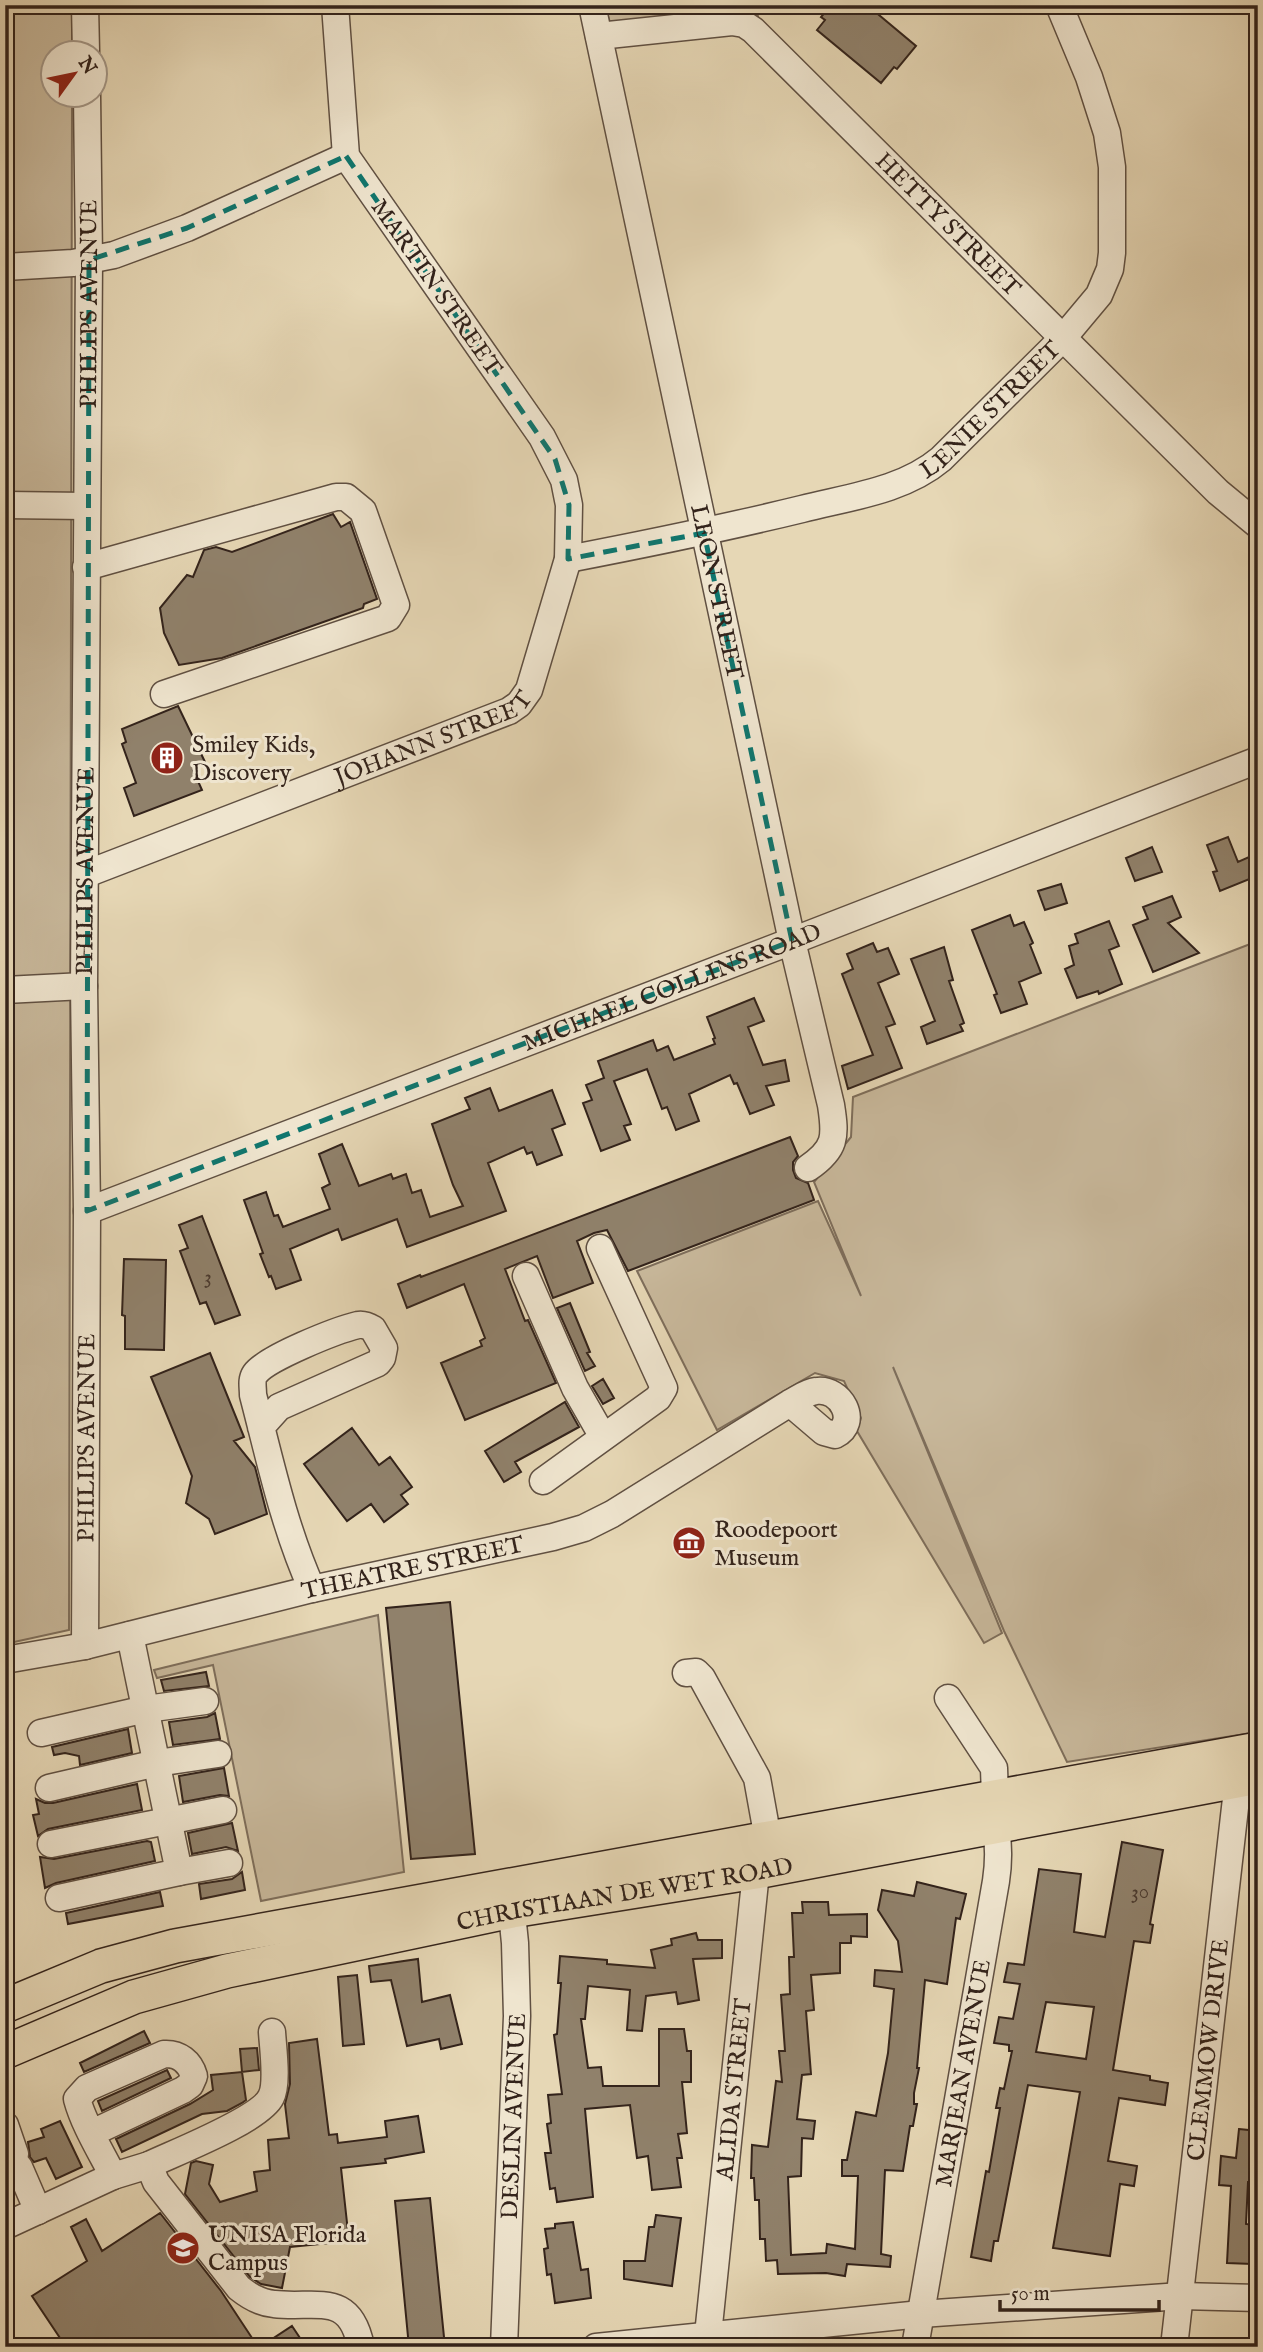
<svg xmlns="http://www.w3.org/2000/svg" width="1263" height="2352" font-family="'IM FELL English',serif">
<style>
.green{fill:#c8b89b;stroke:#7e6e5b;stroke-width:2}
.building{fill:#90816b;stroke:#33231b;stroke-width:2;fill-rule:evenodd}
.lines{fill:none;stroke-linecap:round;stroke-linejoin:round}
.minor-casing{stroke:#605042;stroke-width:29}
.major-casing{stroke:#33231b;stroke-width:36}
.minor{stroke:#efe5cf;stroke-width:26}
.major{stroke:#e6d7b5;stroke-width:33}
.marked{fill:none;stroke:#0f766e;stroke-width:5;stroke-dasharray:14 9;stroke-linejoin:round}
.labels{text-anchor:middle;stroke-width:6;stroke-linejoin:round;paint-order:stroke}
.number-label{font-size:21px;fill:#4a3a2f}
.street-label{font-size:24px;fill:#33231b;stroke:#efe5cf}
.poi-label{font-size:24px;fill:#33231b;stroke:#efe5cf;text-anchor:start}
</style>
<rect width="100%" height="100%" fill="#e6d7b5"/>
<filter id="stains"><feTurbulence type="fractalNoise" baseFrequency=".00286" numOctaves="4"/><feColorMatrix values="0 0 0 0 .2 0 0 0 0 .09 0 0 0 0 .02 0 0 0 .5 -.17"/></filter>
<radialGradient id="worn" r=".72"><stop offset=".6" stop-color="#630" stop-opacity="0"/><stop offset="1" stop-color="#630" stop-opacity=".3"/></radialGradient>
<!-- green -->
<path class="green" d="M5 5H72V52H52V94L72 95 69 1630 5 1644Z
M605 5H755L759 20 612 30Z
M1258 941V1732L1067 1762 1004 1631 893 1367 1002 1633 984 1643 857 1431 861 1418 844 1381 815 1373 717 1430 637 1271 818 1201 861 1296 814 1182 851 1137 853 1097Z
M378 1615 404 1872 261 1901 213 1665 157 1678 154 1670Z"/>
<!-- building -->
<path class="building" d="M831 5H867L916 46 897 69 894 67 881 83 817 30 825 20 821 17Z
M333 514 341 527 350 522 377 599 364 604 363 608 222 658 179 665 164 633 160 608 187 575 193 577 204 550 216 547 232 552Z
M178 706 205 762 193 770 202 790 134 816 124 788 136 783 122 744 126 742 122 729Z
M1228 837 1238 862 1249 857 1257 876 1220 891 1213 872 1217 871 1207 845Z
M1152 847 1162 872 1135 881 1126 858Z
M1061 884 1067 903 1045 910 1038 891Z
M1172 896 1181 917 1168 923 1199 953 1153 972 1133 925 1148 919 1143 907Z
M1010 915 1014 926 1024 922 1033 943 1030 945 1041 973 1019 982 1027 1004 1001 1013 994 995 997 994 972 930Z
M1109 921 1119 946 1109 950 1122 984 1099 994 1098 991 1077 998 1065 969 1074 965 1069 946 1078 943 1075 934Z
M873 943 877 952 888 948 899 974 878 983 895 1024 886 1027 902 1068 848 1089 842 1066 873 1055 842 974 853 969 847 954Z
M944 947 953 980 949 981 964 1023 960 1025 963 1031 927 1044 921 1027 935 1021 911 959Z
M754 998 764 1021 748 1027 763 1065 785 1060 789 1081 766 1086 774 1105 750 1114 737 1083 734 1084 730 1075 689 1094 699 1121 676 1130 667 1107 662 1109 647 1069 614 1081 631 1124 624 1126 630 1140 601 1151 583 1103 592 1100 586 1085 604 1078 598 1061 653 1040 657 1051 668 1046 674 1060 715 1044 713 1039 715 1038 707 1017Z
M490 1088 499 1111 552 1090 565 1124 552 1129 562 1155 537 1165 532 1152 527 1154 524 1147 488 1163 506 1211 407 1247 397 1219 342 1240 338 1229 290 1249 301 1280 276 1289 271 1276 269 1277 260 1254 263 1253 244 1200 266 1192 274 1216 278 1215 283 1227 330 1209 322 1188 330 1184 319 1154 342 1144 359 1186 391 1174 393 1179 406 1174 412 1193 421 1190 430 1217 463 1206 453 1185 432 1124 470 1109 465 1098Z
M790 1137 798 1156 793 1162V1170L796 1178 808 1183 814 1200 628 1271 607 1230 594 1233 577 1241 593 1283 553 1298 537 1256 505 1269 525 1321 528 1320 556 1383 465 1420 441 1363 482 1346 480 1341 485 1338 464 1284 407 1308 398 1284 420 1275 421 1277Z
M202 1216 240 1315 215 1324 206 1302 200 1304 180 1251 188 1248 179 1225Z
M124 1259 166 1260 164 1350 125 1349V1316L122 1315Z
M570 1303 590 1352 587 1353 595 1366 585 1371 557 1308Z
M210 1353 244 1437 234 1441 255 1467 267 1514 215 1534 209 1519 186 1503 192 1476 151 1377Z
M603 1379 614 1398 603 1404 592 1386Z
M565 1402 579 1427 515 1462 521 1472 504 1482 485 1451Z
M352 1428 379 1465 390 1457 412 1487 401 1495 408 1504 384 1522 371 1504 347 1521 304 1464Z
M450 1602 475 1854 411 1859 386 1608Z
M206 1672 209 1686 164 1691 161 1680Z
M215 1713 220 1739 173 1745 169 1722 207 1717Z
M128 1729 132 1753 80 1765 79 1756 65 1753 54 1755 52 1747Z
M224 1768 229 1796 220 1795 183 1802 179 1776Z
M137 1784 142 1810 48 1829 38 1836 33 1815 39 1814 36 1799 45 1803H53Z
M232 1823 238 1851 226 1847 192 1854 188 1833Z
M147 1841 151 1842 155 1861 56 1883 45 1888 40 1857 54 1859Z
M1122 1842 1163 1850 1150 1924 1153 1925 1150 1943 1134 1941 1113 2070 1150 2076V2080L1168 2083 1165 2105 1119 2098 1108 2161 1137 2166 1134 2186 1120 2184 1110 2256 1053 2248 1080 2092 1028 2085 998 2241H994L991 2261 971 2257 986 2171 989 2172 1000 2108H996L1000 2088 1004 2089 1012 2051H1009V2045L994 2043 999 2017 1013 2019 1020 1984 1004 1982 1008 1963 1024 1965 1039 1869 1081 1874 1074 1932 1105 1937ZM1046 2002 1094 2007 1086 2059 1036 2052Z
M242 1872 245 1890 201 1899 199 1884 232 1879Z
M917 1882 966 1894 960 1919 956 1918 947 1984 925 1980 917 2068H919L914 2093V2104H917L913 2126H910L903 2171 885 2170 881 2254 891 2256 890 2267 847 2264 845 2276 826 2273 778 2274 777 2260 766 2261 765 2239H760L759 2200H755L754 2178H751L752 2145 768 2147 776 2081 782 2082 779 2051H785L781 1995 790 1994 789 1957H794L792 1913H803L802 1902H828L829 1915 867 1914V1937L851 1936V1943H840V1973L811 1975 814 2010 806 2011 811 2074 802 2075 797 2119 815 2121 813 2139 802 2138 801 2176 788 2177 791 2255 826 2253 827 2244 855 2249 858 2176H842V2160H847L856 2112 876 2116 888 2053 894 1989 874 1986 875 1970 902 1972 898 1941 878 1910 882 1890 914 1896Z
M160 1892 163 1906 68 1924 66 1913Z
M696 1933 698 1940H722V1958L693 1959 699 2000 678 2004 676 1992 646 1996 642 2031 627 2030 630 1990 588 1986 585 2019H581L588 2068 601 2067 603 2086H659V2029H684L687 2051H691V2082H682L687 2133 678 2134 682 2158H677L681 2187 652 2190 648 2156 637 2158 630 2105 585 2109 593 2197 557 2202 555 2188 550 2189 545 2153H551L547 2124 551 2123 548 2095 562 2094 554 2035 557 2034 561 1983H558L560 1956 607 1960V1964L655 1968 651 1950 672 1945 671 1939Z
M418 1959 422 2002 450 1995 462 2044 441 2049 439 2039 407 2046 391 1980 371 1982 369 1966Z
M357 1975 364 2044 343 2046 338 1977Z
M144 2031 150 2043 84 2072 80 2063Z
M317 2039 329 2135 337 2134 338 2143 387 2137 385 2121 418 2116 424 2152 385 2159 386 2163 341 2168 349 2241 290 2247 282 2288 261 2284 250 2277 185 2194 191 2163 196 2161 213 2165 209 2184 220 2202 257 2191 254 2172 270 2170 268 2140 289 2138 285 2104 290 2084 289 2043Z
M257 2048 259 2070 242 2072 240 2049Z
M167 2070 171 2078 102 2111 98 2101Z
M242 2072 246 2100 242 2103 227 2111 202 2114 122 2152 116 2139 190 2104 213 2090 211 2075Z
M60 2121 82 2167 56 2179 46 2158 34 2162 30 2157 28 2142 44 2137 41 2129Z
M1239 2129 1258 2131V2183L1248 2182 1246 2224 1253 2225 1252 2264 1227 2263 1231 2186 1219 2185 1221 2156 1236 2158Z
M430 2198 445 2347H409L395 2201Z
M160 2213 221 2291 258 2347H66L32 2296 87 2261 71 2227 86 2219 102 2251Z
M656 2215 681 2218 672 2286 624 2279V2261H645L649 2227H654Z
M573 2222 581 2270 588 2269 591 2298 555 2303 551 2274 547 2275 544 2249 548 2248 545 2229 555 2228V2224Z
M292 2326 306 2347H260Z"/>
<g class="lines">
<defs>
<g id="minor">
<path d="M85 5 86 52"/>
<path id="s1" d="M592 5 792 941 831 1105C836 1137 836 1149 808 1168"/>
<path id="s2" d="M599 36 732 22 744 24 753 30 1218 492 1258 525"/>
<path d="M5 267 73 263 114 255 187 228 346 156"/>
<path d="M5 505 86 506"/>
<path id="s3" d="M568 559C646 544 724 528 802 509 849 497 903 491 941 459L1063 338 1099 295 1110 269 1112 253V167L1107 133 1089 77 1059 5"/>
<path d="M86 567 336 497H346L363 511 396 605 388 618 164 694"/>
<path id="s4" d="M86 874 509 711 519 704 529 690 568 559 569 505 564 480 542 437 346 156 335 5"/>
<path d="M5 990 84 986"/>
<path id="s5" d="M87 1211 792 941 1258 760"/>
<path d="M526 1276 575 1388 603 1437"/>
<path d="M261 1427 279 1407 378 1363 382 1358 384 1348 373 1329C368 1326 363 1324 358 1325 337 1330 266 1358 255 1374 251 1380 253 1387 253 1395 270 1460 284 1527 312 1589"/>
<path d="M543 1481 658 1398 664 1388 600 1248"/>
<path id="s6" d="M85 1646 87 1211 84 986 89 260 87 94"/>
<path id="s7" d="M5 1660 85 1646 312 1589 553 1537 584 1528 612 1514 790 1403C798 1399 807 1392 816 1391 841 1387 860 1423 835 1435L824 1432 790 1403"/>
<path d="M686 1673 696 1672 702 1678 757 1778 768 1839"/>
<path d="M948 1698 994 1768 995 1797"/>
<path d="M41 1733 146 1709 205 1701"/>
<path d="M49 1788 157 1763 218 1754"/>
<path d="M51 1844 223 1810"/>
<path d="M179 1872 229 1863"/>
<path d="M59 1898 179 1872 130 1635"/>
<path d="M5 2125 15 2154"/>
<path d="M92 2133 183 2090 190 2085 194 2076C190 2062 179 2053 164 2054L87 2088 77 2099C84 2125 101 2152 113 2176"/>
<path d="M149 2165C174 2153 260 2120 271 2097 278 2084 273 2048 272 2032"/>
<path d="M19 2167 38 2211"/>
<path d="M5 2226 113 2176 149 2165 156 2182 239 2288C249 2296 260 2303 274 2304 316 2309 350 2290 361 2347"/>
<path id="s8" d="M708 2335 756 1872 752 1854"/>
<path id="s9" d="M504 2347 517 2016 515 1943 510 1894"/>
<path d="M596 2347 921 2314 1181 2296 1258 2298"/>
<path id="s10" d="M915 2347 996 1881C1000 1855 999 1833 991 1807"/>
<path id="s11" d="M1174 2347 1238 1781V1764"/>
</g>
<g id="major">
<path d="M5 2006 101 1966 175 1946 1258 1749"/>
<path id="s12" d="M5 2052 134 1997 227 1971 512 1911 756 1872 1258 1777"/>
</g>
</defs>
<!-- minor casing -->
<use href="#minor" class="minor-casing"/>
<!-- major casing -->
<use href="#major" class="major-casing"/>
<!-- minor -->
<use href="#minor" class="minor"/>
<!-- major -->
<use href="#major" class="major"/>
</g>
<!-- marked area -->
<path class="marked" d="M346 156 555 459 569 505 568 559 704 533 792 941 87 1211 89 260 187 228Z"/>
<!-- icons -->
<defs>
<symbol id="building-disc" viewBox="-11 -11 22 22"><circle r="9.5" fill="#8f2418" stroke="#efe5cf"/><path d="M-4-6H4V6H1V3H-1V6H-4ZM-2.5-4.3h1.7v1.8h-1.7ZM.8-4.3h1.7v1.8H.8ZM-2.5-1h1.7V.8h-1.7ZM.8-1h1.7V.8H.8Z" fill="#fff"/></symbol>
<symbol id="museum-disc" viewBox="-11 -11 22 22"><circle r="9.5" fill="#8f2418" stroke="#efe5cf"/><path d="M0-6L6-3V-2H-6V-3ZM-5-1h2V3h-2ZM-1-1h2V3h-2ZM3-1h2V3H3ZM-6 4H6V6H-6Z" fill="#fff"/></symbol>
<symbol id="university-disc" viewBox="-11 -11 22 22"><circle r="9.5" fill="#8f2418" stroke="#efe5cf"/><path d="M0-5L7-2L0 1L-7-2ZM-4 1L0 2.5L4 1V4Q0 6-4 4Z" fill="#fff"/></symbol>
</defs>
<g fill-rule="evenodd">
<use href="#building-disc" x="148" y="739" width="38" height="38"/>
<use href="#museum-disc" x="670" y="1524" width="38" height="38"/>
<use href="#university-disc" x="164" y="2229" width="38" height="38"/>
</g>
<g class="labels">
<!-- number labels -->
<g class="number-label">
<text x="208" y="1283">3</text>
<text x="1140" y="1898">30</text>
</g>
<!-- street labels -->
<g class="street-label">
<text dy="8" stroke="none"><textPath href="#s2" startOffset="432">HETTY STREET</textPath></text>
<text transform="translate(437 287) rotate(55)" y="8">MARTIN STREET</text>
<text dy="8" stroke="none"><textPath href="#s6" startOffset="1342">PHILIPS AVENUE</textPath></text>
<text dy="8" stroke="none"><textPath href="#s3" startOffset="458">LENIE STREET</textPath></text>
<text dy="8" stroke="none"><textPath href="#s1" startOffset="600">LEON STREET</textPath></text>
<text dy="8" stroke="none"><textPath href="#s4" startOffset="373">JOHANN STREET</textPath></text>
<text dy="8" stroke="none"><textPath href="#s6" startOffset="775">PHILIPS AVENUE</textPath></text>
<text dy="8" stroke="none"><textPath href="#s5" startOffset="626">MICHAEL COLLINS ROAD</textPath></text>
<text dy="8" stroke="none"><textPath href="#s6" startOffset="208">PHILIPS AVENUE</textPath></text>
<text dy="8" stroke="none"><textPath href="#s7" startOffset="418">THEATRE STREET</textPath></text>
<text dy="8" stroke="none"><textPath href="#s12" startOffset="642">CHRISTIAAN DE WET ROAD</textPath></text>
<text dy="8" stroke="none"><textPath href="#s11" startOffset="299">CLEMMOW DRIVE</textPath></text>
<text dy="8" stroke="none"><textPath href="#s10" startOffset="278">MARJEAN AVENUE</textPath></text>
<text dy="8" stroke="none"><textPath href="#s8" startOffset="247">ALIDA STREET</textPath></text>
<text dy="8" stroke="none"><textPath href="#s9" startOffset="231">DESLIN AVENUE</textPath></text>
</g>
<!-- poi labels -->
<g class="poi-label">
<text x="192" y="752">Smiley Kids,<tspan x="192" dy="28">Discovery</tspan></text>
<text x="714" y="1537">Roodepoort<tspan x="714" dy="28">Museum</tspan></text>
<text x="208" y="2242">UNISA Florida<tspan x="208" dy="28">Campus</tspan></text>
</g>
</g>
<!-- margin -->
<rect width="1263" height="2352" fill="none" stroke="#e6d7b5" stroke-width="28"/>
<rect x="7" y="7" width="1249" height="2338" fill="none" stroke="#33231b" stroke-width="3.5"/>
<rect x="14" y="14" width="1235" height="2324" fill="none" stroke="#33231b" stroke-width="2"/>
<!-- north arrow -->
<g transform="translate(74 74) rotate(57)"><circle r="33" fill="#efe5cf" stroke="#a49787" stroke-width="2"/>
<path d="M0-5L12 26L0 18L-12 26Z" fill="#8f2418"/>
<text y="-10" font-size="19" font-weight="bold" text-anchor="middle" fill="#33231b">N</text>
</g>
<!-- scale -->
<path d="M1000 2300v10h159v-10" fill="none" stroke="#33231b" stroke-width="3.5"/>
<text x="1011" y="2300" font-size="21" fill="#33231b" stroke="#efe5cf" stroke-width="5" paint-order="stroke">50 m</text>
<rect width="100%" height="100%" filter="url(#stains)"/>
<rect width="100%" height="100%" fill="url(#worn)"/>
</svg>
